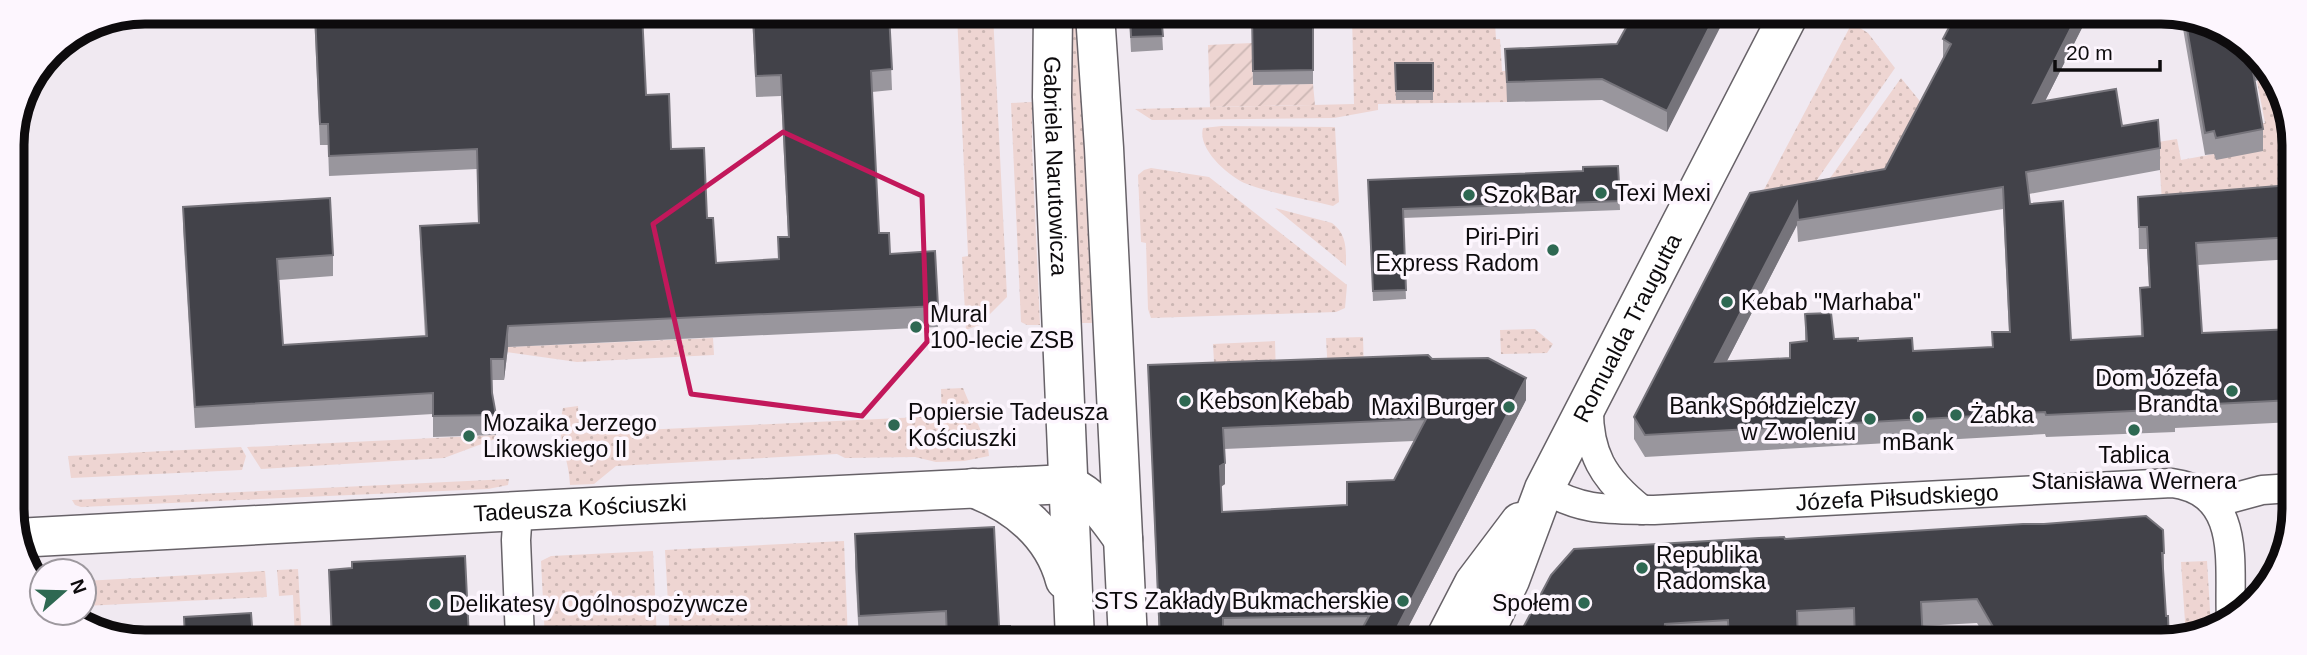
<svg xmlns="http://www.w3.org/2000/svg" width="2307" height="655" font-family="Arial,sans-serif">
<style>
.grass{fill:url(#grass-dots)}
.garden{fill:url(#garden-furrows)}
.lines{fill:none;stroke-linecap:round;stroke-linejoin:round}
.street-casing{stroke:#676268;stroke-width:31}
.secondary-casing{stroke:#676268;stroke-width:41}
.street{stroke:#fff;stroke-width:28}
.secondary{stroke:#fff;stroke-width:38}
.wall{fill:#99969d;fill-rule:evenodd}
.shaded-wall{fill:#76747b}
.building{fill:#424249;stroke:#76747b;stroke-width:2;fill-rule:evenodd}
.marked{fill:none;stroke:#c2185b;stroke-width:5;stroke-linejoin:round}
.poi-dot{fill:#2e6852;stroke:#fdf6fe;stroke-width:2.5}
.labels{text-anchor:middle;stroke-width:7;stroke-linejoin:round;paint-order:stroke}
.street-label{font-size:23px;fill:#0d0b0d;stroke:#fdf6fe}
.poi-label{font-size:23px;fill:#0d0b0d;stroke:#fdf6fe;text-anchor:start}
.rim{fill:none;stroke:#0d0b0d;stroke-width:9}
</style>
<defs>
<pattern id="grass-dots" width="8" height="8" patternUnits="userSpaceOnUse" patternTransform="scale(1.75)"><rect width="8" height="8" fill="#eed5d2"/><path d="M2 2h.1M6 6h.1" fill="none" stroke="#cbb6b3" stroke-width="1.8" stroke-linecap="round"/></pattern>
<pattern id="garden-furrows" width="10" height="10" patternUnits="userSpaceOnUse" patternTransform="scale(1.75)"><rect width="10" height="10" fill="#eed5d2"/><path d="M-1 1l2-2M0 10L10 0M9 11l2-2" fill="none" stroke="#cbb6b3"/></pattern>
</defs>
<rect width="100%" height="100%" fill="#f0e9f1"/>
<!-- grass -->
<path class="grass" d="M957 14H993L1007 297 979 325 966 330 962 257 968 256Z
M1078 14 1092 323H1078L1070 136 1072 15Z
M1352 15H1522V21L1495 23 1496 39H1500L1502 71H1522L1507 102 1378 104V110L1334 118 1152 120 1135 109 1354 104Z
M1852 23 1868 33 1895 68 1798 207 1750 216Z
M1901 78 1928 111 1885 191 1811 205Z
M2272 78 2292 120V206L2163 217 2158 142 2177 139 2181 160 2214 154 2263 151 2258 124 2265 123 2257 81Z
M1032 102V147L1040 325H1027L1021 322 1011 103Z
M1222 126 1335 127 1339 202 1333 206C1305 199 1274 194 1247 184 1229 177 1197 149 1203 128Z
M1151 168 1209 177 1347 285 1345 308 1336 312 1151 318 1148 309 1146 243 1141 242 1138 175 1144 170Z
M1275 208 1332 223C1347 234 1346 249 1346 266Z
M1535 329 1553 344 1547 353 1501 354 1500 330Z
M1363 337 1364 372 1328 373 1326 338Z
M713 338 714 355 577 362 507 352V347Z
M1275 341 1276 377 1215 380 1213 344Z
M963 388 988 448 989 456 964 461 936 462 915 457 845 458 837 454 616 466 594 484 570 485C569 454 555 442 563 408L578 406 579 433 942 416 941 389Z
M496 435 495 439 444 458 261 469 247 447Z
M241 447 246 456 242 470 71 478 68 456Z
M509 479 508 485 488 489 81 507 75 505 72 500Z
M844 541 848 640 670 639 665 550Z
M653 551 657 639H545L541 561 551 556Z
M2207 561 2211 627 2186 637 2181 562Z
M298 569 302 639H295L293 595 279 596 277 570Z
M265 571 267 597 84 606V581Z"/>
<!-- garden -->
<path class="garden" d="M1252 43 1253 85 1313 84 1315 105 1210 107 1208 45Z"/>
<g class="lines">
<defs>
<g id="street">
<path d="M1589 402C1587 453 1603 479 1642 510"/>
<path id="s1" d="M1544 489C1585 512 1609 509 1654 510L2172 483C2244 493 2228 566 2231 620"/>
<path d="M2214 503 2262 490 2291 488"/>
<path d="M518 510 516 540 520 639"/>
</g>
<g id="secondary">
<path id="s2" d="M1053 14 1052 97 1075 640"/>
<path d="M1095 14 1104 148 1128 640"/>
<path d="M973 488C1016 504 1053 534 1065 580"/>
<path id="s3" d="M16 538 630 505 1067 484C1094 497 1106 515 1123 539"/>
<path d="M1444 641 1474 583 1520 522"/>
<path id="s4" d="M1481 641 1510 580 1544 489 1788 16"/>
</g>
</defs>
<!-- street casing -->
<use href="#street" class="street-casing"/>
<!-- secondary casing -->
<use href="#secondary" class="secondary-casing"/>
<!-- street -->
<use href="#street" class="street"/>
<!-- secondary -->
<use href="#secondary" class="secondary"/>
</g>
<!-- wall -->
<path class="wall" d="M314 13H642L646 95 671 149 707 218 716 263 778 259V237H788L781 96 756 97 752 14H889L892 90 872 92 879 233 890 254 938 306V327L508 347 504 380H492V393L496 415V435L433 437V414L195 428 183 228V207L333 255V276L279 280 283 345 425 336 420 247V226L478 223 477 169 329 176 328 145H320Z
M1129 14H1161L1163 50 1131 52Z
M1252 15H1313V84L1253 85Z
M2088 16 2045 101 2122 126 2160 148V170L2029 194 2030 204 2071 340 2141 336 2140 288 2149 287 2147 249H2139L2138 197 2292 185V259L2198 265 2202 333 2291 329V422L2175 428V432L2046 437 2045 434 1645 457 1634 439V417L1750 193 1885 169 1943 60V39ZM2003 209 2009 332H1992V347L1913 351 1858 341 1834 339 1805 314V341L1790 343V358L1727 361 1797 225 1798 242Z
M2181 17H2195L2261 57 2272 78 2254 81 2263 129V151L2216 160 2214 154 2205 155Z
M1617 44 1678 108 1667 132 1602 100 1507 102 1505 49Z
M1395 63H1433V100H1396Z
M1618 166 1620 210 1403 218 1406 299 1373 301 1368 189 1583 171Z
M1432 359 1526 400 1401 641H1363V638L1223 641 1159 640 1148 365ZM1414 441 1394 480 1347 505 1222 512 1221 487 1225 484 1224 449Z
M2289 508H2290V536L2289 532Z
M855 534 999 626 1011 640H859L855 567Z
M1785 539 2164 553V576H2163L2166 616 2169 642H1988L1977 623 1922 626 1923 642H1854V631L1798 634V642L1516 641Z
M329 570 469 639H331Z"/>
<!-- shaded-wall -->
<path class="shaded-wall" d="M1715 16H1726L1667 132V111Z
M2077 16H2088L2033 125V103Z
M1797 203V225L1715 384V362Z
M508 326V347L504 380V359Z
M1526 378V400L1401 641H1390Z
M1225 463V484L1220 487V466Z"/>
<!-- building -->
<path class="building" d="M315 13H642L646 95 669 94 671 149 704 148 707 218H713L716 263 779 259 778 237H789L781 75 756 76 753 14H889L892 69 871 71 879 233H889L890 254 935 251 938 306 508 326 504 359H491L492 393 496 415 433 416V393L195 407 183 207 330 198 333 255 277 259 283 345 427 336 420 226 479 223 477 149 329 156 328 124H320Z
M1130 14H1161L1163 36 1131 37Z
M1252 15H1313V70L1253 71Z
M1633 15 1715 16 1667 111 1602 79 1507 82 1505 49 1617 44Z
M1955 16H2077L2033 103 2116 89 2122 126 2158 120 2160 148 2026 172 2030 204 2063 201 2071 340 2143 336 2140 288 2150 287 2147 227H2139L2138 197 2292 185V237L2196 243 2202 333 2291 329V400L2175 406V409L2046 415 2045 412 1645 435 1634 417 1750 193 1885 169 1951 44 1943 39ZM2003 187 2010 332H1992L1993 347 1913 351 1912 338 1858 341V338L1834 339 1831 313 1805 314 1807 341 1790 343V358L1715 362 1797 203 1798 220Z
M2185 17H2195L2261 57 2251 60 2263 129 2216 138 2214 131 2205 133Z
M1395 63H1433V91H1396Z
M1618 166 1620 201 1403 209 1406 290 1373 291 1368 180 1583 171V167Z
M1428 355 1432 359 1488 358 1526 378 1390 641 1363 627 1369 616 1223 618V641L1160 640 1148 365ZM1426 419 1394 480 1347 482V505L1222 512 1220 466 1225 463 1223 428Z
M2146 516 2163 530 2164 553H2162L2166 616H2168L2169 642H2000V639L1977 599 1921 602 1923 642H1855L1854 608 1797 611 1798 642H1729L1728 620 1665 624 1663 641H1516L1551 575 1574 549 1759 538 1784 537 1785 539 2023 524H2044Z
M994 527 999 626H1010L1011 640H947L946 611 859 616 855 534Z
M465 556 469 639H412V636L360 639H332L329 570 352 568V562Z
M251 613 253 639 185 638 184 617Z"/>
<!-- marked area -->
<path class="marked" d="M783 132 922 196 927 342 862 416 691 394 653 224Z"/>
<!-- markers -->
<g class="poi-dot">
<circle cx="1601" cy="193" r="7"/>
<circle cx="1469" cy="195" r="7"/>
<circle cx="1553" cy="250" r="7"/>
<circle cx="1727" cy="302" r="7"/>
<circle cx="916" cy="327" r="7"/>
<circle cx="2232" cy="391" r="7"/>
<circle cx="1185" cy="401" r="7"/>
<circle cx="1509" cy="407" r="7"/>
<circle cx="1956" cy="415" r="7"/>
<circle cx="1918" cy="417" r="7"/>
<circle cx="1870" cy="419" r="7"/>
<circle cx="894" cy="425" r="7"/>
<circle cx="2134" cy="430" r="7"/>
<circle cx="469" cy="436" r="7"/>
<circle cx="1642" cy="568" r="7"/>
<circle cx="1403" cy="601" r="7"/>
<circle cx="1584" cy="603" r="7"/>
<circle cx="435" cy="604" r="7"/>
</g>
<g class="labels">
<!-- street labels -->
<g class="street-label">
<text dy="8" stroke="none"><textPath href="#s2" startOffset="152">Gabriela Narutowicza</textPath></text>
<text dy="8" stroke="none"><textPath href="#s4" startOffset="346">Romualda Traugutta</textPath></text>
<text dy="8" stroke="none"><textPath href="#s1" startOffset="357">Józefa Piłsudskiego</textPath></text>
<text dy="8" stroke="none"><textPath href="#s3" startOffset="565">Tadeusza Kościuszki</textPath></text>
</g>
<!-- poi labels -->
<g class="poi-label">
<text x="1615" y="201">Texi Mexi</text>
<text x="1483" y="203">Szok Bar</text>
<text x="1539" y="245" text-anchor="end">Piri-Piri<tspan x="1539" dy="26">Express Radom</tspan></text>
<text x="1741" y="310">Kebab "Marhaba"</text>
<text x="930" y="322">Mural<tspan x="930" dy="26">100-lecie ZSB</tspan></text>
<text x="2218" y="386" text-anchor="end">Dom Józefa<tspan x="2218" dy="26">Brandta</tspan></text>
<text x="1199" y="409">Kebson Kebab</text>
<text x="1856" y="414" text-anchor="end">Bank Spółdzielczy<tspan x="1856" dy="26">w Zwoleniu</tspan></text>
<text x="1495" y="415" text-anchor="end">Maxi Burger</text>
<text x="908" y="420">Popiersie Tadeusza<tspan x="908" dy="26">Kościuszki</tspan></text>
<text x="1970" y="423">Żabka</text>
<text x="483" y="431">Mozaika Jerzego<tspan x="483" dy="26">Likowskiego II</tspan></text>
<text x="1918" y="450" text-anchor="middle">mBank</text>
<text x="2134" y="463" text-anchor="middle">Tablica<tspan x="2134" dy="26">Stanisława Wernera</tspan></text>
<text x="1656" y="563">Republika<tspan x="1656" dy="26">Radomska</tspan></text>
<text x="1389" y="609" text-anchor="end">STS Zakłady Bukmacherskie</text>
<text x="1570" y="611" text-anchor="end">Społem</text>
<text x="449" y="612">Delikatesy Ogólnospożywcze</text>
</g>
</g>
<!-- crop -->
<path d="M0 0H2307V655H0ZM145 24H2161A121 121 0 0 1 2282 145V509A121 121 0 0 1 2161 630H145A121 121 0 0 1 24 509V145A121 121 0 0 1 145 24Z" fill="#fdf6fe" fill-rule="evenodd"/>
<path class="rim" d="M145 24H2161A121 121 0 0 1 2282 145V509A121 121 0 0 1 2161 630H145A121 121 0 0 1 24 509V145A121 121 0 0 1 145 24Z"/>
<!-- north arrow -->
<g transform="translate(63 592) rotate(70)"><circle r="33" fill="#fdf6fe" stroke="#9d989e" stroke-width="2"/>
<path d="M0-5L12 26L0 18L-12 26Z" fill="#2e6852"/>
<text y="-10" font-size="19" font-weight="bold" text-anchor="middle" fill="#0d0b0d">N</text>
</g>
<!-- scale -->
<path d="M2055 60v10h105v-10" fill="none" stroke="#0d0b0d" stroke-width="3.5"/>
<text x="2066" y="60" font-size="21" fill="#0d0b0d" stroke="#fdf6fe" stroke-width="5" paint-order="stroke">20 m</text>
</svg>
